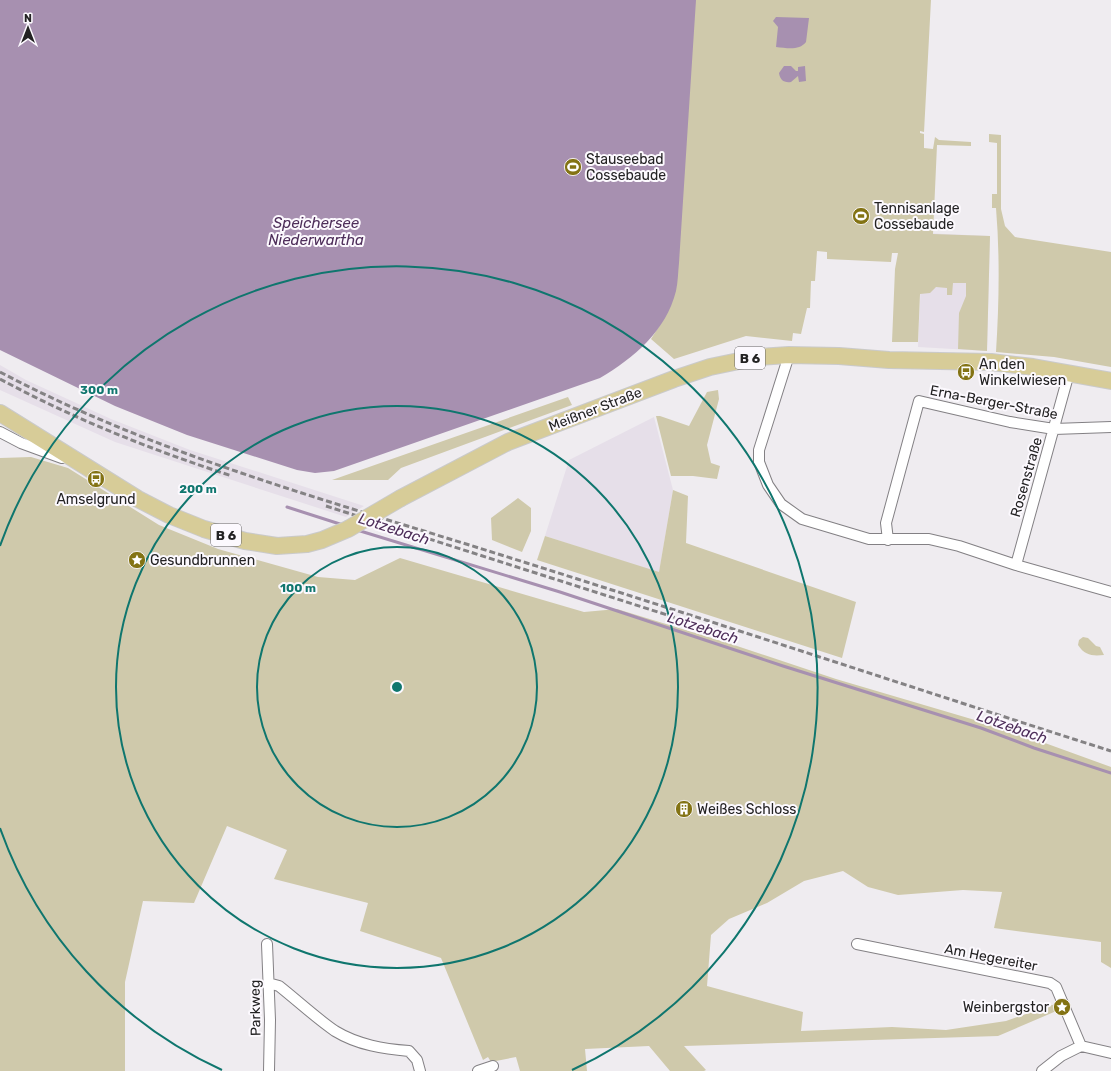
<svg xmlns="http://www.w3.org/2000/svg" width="1111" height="1071" font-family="Rubik,sans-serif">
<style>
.built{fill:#e6dfe9}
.green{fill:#cfc9ab}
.water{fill:#a790b0}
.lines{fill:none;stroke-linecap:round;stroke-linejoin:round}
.stream{stroke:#a790b0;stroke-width:3}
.minor-casing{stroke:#838084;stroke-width:12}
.primary-casing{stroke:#cacaca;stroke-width:18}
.minor{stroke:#fff;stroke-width:10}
.primary{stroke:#d7cc98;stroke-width:16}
.rail{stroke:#848284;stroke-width:3;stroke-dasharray:6 3;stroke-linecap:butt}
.primary-bridge-casing{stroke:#cacaca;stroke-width:18;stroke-linecap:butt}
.primary-bridge{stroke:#d7cc98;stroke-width:16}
.ring{fill:none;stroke:#0f766e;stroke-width:2}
.labels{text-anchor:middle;stroke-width:4;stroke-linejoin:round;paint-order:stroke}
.shield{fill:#fcf9fe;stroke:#646265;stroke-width:1}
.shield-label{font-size:13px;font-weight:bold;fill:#232223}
.poi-label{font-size:14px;fill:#232223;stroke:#fcf9fe;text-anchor:start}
.street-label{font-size:14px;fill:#232223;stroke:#fcf9fe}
.water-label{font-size:15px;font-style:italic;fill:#4e2e5a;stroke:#fcf9fe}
.centre{fill:#0f766e;stroke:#fcf9fe;stroke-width:2}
.ring-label{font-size:12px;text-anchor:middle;font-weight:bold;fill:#0f766e;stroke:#fcf9fe;stroke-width:4;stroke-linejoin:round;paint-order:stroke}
</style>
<rect width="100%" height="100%" fill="#efecf0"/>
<!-- built -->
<path class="built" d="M923 233 990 236 987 351 918 347Z
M0 365 26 380 111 419 190 450 364 506 346 517 115 442 0 390Z
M654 417 673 490 659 573 545 536 569 460Z"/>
<!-- green -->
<path class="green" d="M512 0H936H931L924 132 920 131V133L924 134V148L933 149 935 137 939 140 971 142V146L937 145 933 234 990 236 987 351 958 349 959 313 966 296V283H953L952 295H947V288L936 287 930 293 920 294 918 342H892L895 269 898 253H892L891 262 827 259V252L817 251 815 281H811L810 308H807L801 334 793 333 792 341 746 336 674 359 651 339 663 320Z
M989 134 1001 135V209L1005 226 1015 237 1111 252V367L1054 357 996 352C999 304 1000 256 996 208H992V194H997V143L989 142Z
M718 390 719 399 707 445 711 463 720 466 717 479 693 476H671L656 416H660L689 426 707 392Z
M568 397 572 405 401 468 388 480H332Z
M31 457 68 468 159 525 218 549 318 577 355 580 400 558 584 612 617 609 731 644 836 679 1012 731 1111 767V968L1101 962V942L994 928 1002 892 963 890 898 895 868 887 843 871 804 881 767 903 729 919 711 935 707 986 803 1012 801 1031 892 1027 946 1030 1006 1021 1058 1003 1061 1009 998 1036 684 1046 706 1070 704 1071H670L649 1046 585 1049 587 1071H520L516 1057 491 1062 488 1057 483 1060 441 958 360 931 368 903 274 879 287 850 227 826 194 903 143 901 125 982V1071H0V458Z
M673 490 688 496 686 543 856 602 842 658 537 560 545 536 659 572Z
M518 498 531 508V531L522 552 492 540 491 518Z
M1083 637 1088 638 1096 646 1100 647 1104 655C1093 656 1085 656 1078 645L1079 640Z"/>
<!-- water -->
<path class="water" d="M0 0H696L679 263C678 272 678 282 676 291 666 331 634 358 600 378L334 471 315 473 297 470 187 435 115 406 0 350Z
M776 17 809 18 806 42C799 51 787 48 776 47L778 27 773 21Z
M784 66H791L796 71H798V67L805 66 806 81 799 82 798 76 791 82C784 83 780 80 779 73Z"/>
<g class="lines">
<!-- stream -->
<path class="stream" d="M287 507 343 525
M357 530 560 592 783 666 981 728 1034 748 1111 773"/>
<defs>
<path id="minor" d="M789 355 759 450V462L768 485 781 504 802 519 869 539H929L959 546 1016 565 1111 592
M0 432 21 443 62 458
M888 540 886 523 919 401 1010 422 1054 429 1111 427
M1016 565 1069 373
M267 944 270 1020 269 1071
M857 944 1050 983 1056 987 1081 1046
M268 983 279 986C298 1001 316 1018 335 1031 358 1045 384 1049 409 1051L417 1060 420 1071
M478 1071 493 1066
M1042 1071 1061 1056 1081 1046 1111 1053"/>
<path id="primary" d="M0 413 138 499 169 515 204 529 245 541 277 546 307 544 322 540 348 529
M401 498 508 442 674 379 710 367 758 357 789 355 839 356 889 360 991 362 1033 367 1111 381"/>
</defs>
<!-- minor casing -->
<use href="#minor" class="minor-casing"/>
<!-- primary casing -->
<use href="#primary" class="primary-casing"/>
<!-- minor -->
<use href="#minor" class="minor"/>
<!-- primary -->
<use href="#primary" class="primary"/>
<!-- rail -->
<path class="rail" d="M0 372C157 455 330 501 498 554 703 618 907 686 1111 751
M0 379C74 419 152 450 232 476
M326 506 733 636"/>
<defs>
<path id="primary-bridge" d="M348 529 401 498"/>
</defs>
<!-- primary-bridge casing -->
<use href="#primary-bridge" class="primary-bridge-casing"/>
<!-- primary-bridge -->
<use href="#primary-bridge" class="primary-bridge"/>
</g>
<!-- distance rings -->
<g class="ring">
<circle cx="397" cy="687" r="140"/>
<circle cx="397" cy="687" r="281"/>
<path d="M222 1070A421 421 0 0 1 0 828M0 546A421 421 0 1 1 572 1070"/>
</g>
<!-- icons -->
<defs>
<symbol id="stadium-disc" viewBox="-11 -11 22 22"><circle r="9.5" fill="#837314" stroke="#fcf9fe"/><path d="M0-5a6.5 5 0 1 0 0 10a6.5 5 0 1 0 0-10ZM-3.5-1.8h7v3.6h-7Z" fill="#fff"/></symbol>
<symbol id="bus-disc" viewBox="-11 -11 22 22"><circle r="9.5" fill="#837314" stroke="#fcf9fe"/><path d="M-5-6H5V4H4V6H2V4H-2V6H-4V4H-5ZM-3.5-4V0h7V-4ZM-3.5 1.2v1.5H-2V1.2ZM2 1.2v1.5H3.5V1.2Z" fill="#fff"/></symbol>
<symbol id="sight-disc" viewBox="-11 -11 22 22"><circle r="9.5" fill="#837314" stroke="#fcf9fe"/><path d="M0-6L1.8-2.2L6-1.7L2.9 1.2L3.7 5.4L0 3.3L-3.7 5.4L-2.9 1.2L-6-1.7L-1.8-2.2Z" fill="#fff"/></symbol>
<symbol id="building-disc" viewBox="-11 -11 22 22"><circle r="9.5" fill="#837314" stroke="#fcf9fe"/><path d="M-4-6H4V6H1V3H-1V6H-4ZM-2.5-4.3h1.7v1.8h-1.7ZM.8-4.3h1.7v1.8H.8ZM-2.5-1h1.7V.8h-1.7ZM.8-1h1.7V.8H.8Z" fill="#fff"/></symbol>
</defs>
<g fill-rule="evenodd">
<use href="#stadium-disc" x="563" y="157" width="20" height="20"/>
<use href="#stadium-disc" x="851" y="206" width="20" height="20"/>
<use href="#bus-disc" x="956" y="362" width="20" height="20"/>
<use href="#bus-disc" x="86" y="469" width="20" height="20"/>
<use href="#sight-disc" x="127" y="550" width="20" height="20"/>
<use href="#building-disc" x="674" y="799" width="20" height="20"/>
<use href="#sight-disc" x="1052" y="997" width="20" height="20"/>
</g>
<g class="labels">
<!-- shield labels -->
<g class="shield">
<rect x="735" y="347" width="30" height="22" rx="3"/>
<rect x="211" y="524" width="30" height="22" rx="3"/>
</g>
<g class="shield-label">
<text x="750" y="363">B 6</text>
<text x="226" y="540">B 6</text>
</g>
<!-- poi labels -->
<g class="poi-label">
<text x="586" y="164">Stauseebad<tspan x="586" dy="16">Cossebaude</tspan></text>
<text x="874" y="213">Tennisanlage<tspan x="874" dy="16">Cossebaude</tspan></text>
<text x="979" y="369">An den<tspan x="979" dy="16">Winkelwiesen</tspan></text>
<text x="96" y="504" text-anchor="middle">Amselgrund</text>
<text x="150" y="565">Gesundbrunnen</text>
<text x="697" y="814">Weißes Schloss</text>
<text x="1049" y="1012" text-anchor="end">Weinbergstor</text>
</g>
<!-- street labels -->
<g class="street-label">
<text transform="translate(994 402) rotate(11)" y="5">Erna-Berger-Straße</text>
<text transform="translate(595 409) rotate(-21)" y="5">Meißner Straße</text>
<text transform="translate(1026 477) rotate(-74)" y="5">Rosenstraße</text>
<text transform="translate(991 957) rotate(11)" y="5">Am Hegereiter</text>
<text transform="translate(255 1008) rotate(-91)" y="5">Parkweg</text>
</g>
<!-- water labels -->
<g class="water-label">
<text x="316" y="228">Speichersee<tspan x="316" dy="17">Niederwartha</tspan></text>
<text transform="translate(394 529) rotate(18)" y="5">Lotzebach</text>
<text transform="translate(703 628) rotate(18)" y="5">Lotzebach</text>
<text transform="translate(1012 727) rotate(19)" y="5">Lotzebach</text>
</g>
</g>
<circle cx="397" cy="687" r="6" class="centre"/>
<g class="ring-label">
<text x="99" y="394">300 m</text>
<text x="198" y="493">200 m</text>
<text x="298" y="592">100 m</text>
</g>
<!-- north arrow -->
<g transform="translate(28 28)" stroke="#fcf9fe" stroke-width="3" paint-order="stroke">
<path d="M0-3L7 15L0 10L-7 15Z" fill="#232223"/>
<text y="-6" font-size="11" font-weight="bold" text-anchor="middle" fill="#232223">N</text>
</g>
</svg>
